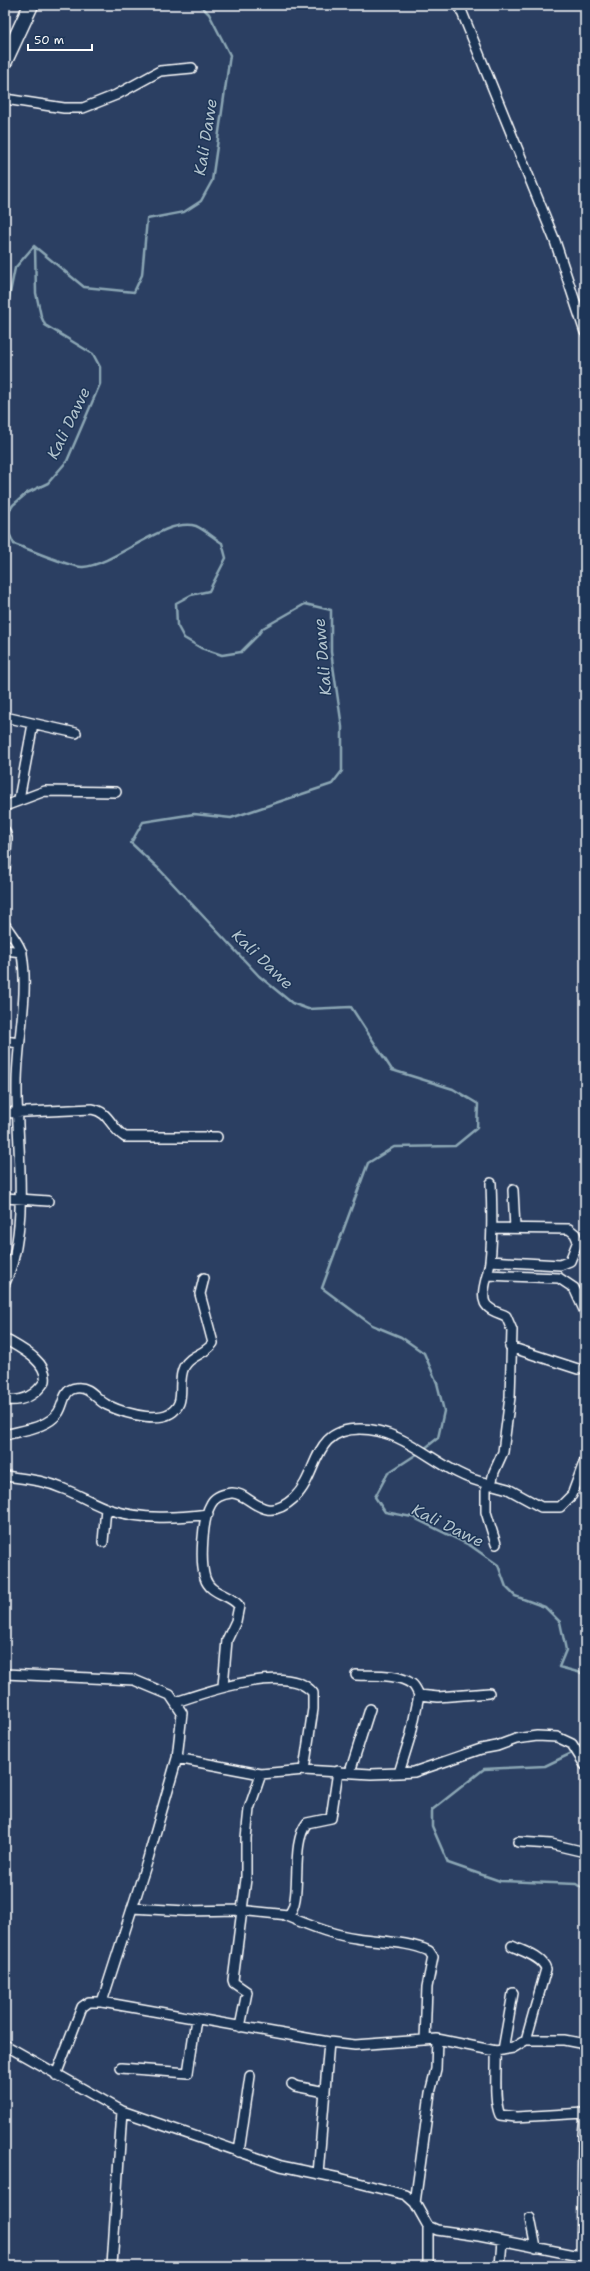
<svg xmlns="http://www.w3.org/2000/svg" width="590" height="2271" font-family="'Shantell Sans',sans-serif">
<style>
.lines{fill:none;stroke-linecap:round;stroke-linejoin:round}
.stream{stroke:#8ba6b4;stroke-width:2.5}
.minor-casing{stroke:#fff;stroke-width:12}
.primary-casing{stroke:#fff;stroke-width:17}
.minor{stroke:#1d3557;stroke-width:9}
.primary{stroke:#1d3557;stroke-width:14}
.labels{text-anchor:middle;stroke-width:3;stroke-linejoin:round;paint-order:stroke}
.water-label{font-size:16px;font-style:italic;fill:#b2c3cd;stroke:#1d3557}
</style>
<rect width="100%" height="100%" fill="#2b3f62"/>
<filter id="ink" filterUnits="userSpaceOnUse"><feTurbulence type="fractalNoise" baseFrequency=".025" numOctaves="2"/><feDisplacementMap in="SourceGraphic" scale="8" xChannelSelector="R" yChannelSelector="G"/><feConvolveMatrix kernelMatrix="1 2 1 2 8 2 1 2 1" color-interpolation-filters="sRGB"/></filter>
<g filter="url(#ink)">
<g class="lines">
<!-- stream -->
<path class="stream" d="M34 246 84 287 134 292 142 275 147 219 184 212 201 201 212 181 230 55 209 14 200 5
M5 305 9 298 15 268 34 246
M5 518 13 505 27 493 48 483 67 461 100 384V367L93 354 45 325 41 316 36 293 35 247
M5 525 14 544C29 549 71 568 83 567 115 565 166 516 196 526 205 530 214 538 222 543L226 558 209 591 191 595 176 603 177 625 184 638 201 648 222 655 241 652 257 636 263 628 305 604 331 610V652L342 727V771L332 784 231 818 194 814 143 822 131 843 160 870 259 976 292 1003 308 1009 351 1007 392 1070 453 1089 478 1104 477 1128 455 1146 394 1147 368 1163 322 1288 372 1325 401 1337 424 1353 437 1383 444 1411 438 1438 424 1449
M420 1452 388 1473 375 1497 385 1512 412 1517 471 1546 498 1565 506 1587 515 1596 545 1607 560 1622 566 1650 559 1667 585 1674
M577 1748 585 1739
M574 1752 545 1766 484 1769 432 1810V1826L448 1863 500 1881 576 1884 585 1890"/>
<defs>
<path id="minor" d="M459 5 555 241 585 332
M5 99 64 108H83L116 95 160 71 192 68
M5 717 76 733
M19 799 33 724
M5 806 45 791 116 792
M5 831 7 838 5 869
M5 925C10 933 20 944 22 954 29 997 17 1041 17 1084 16 1144 31 1228 5 1283
M5 950 22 952
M5 1041 19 1043
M5 1113 92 1109C110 1112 110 1128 125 1137H217
M491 1183C492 1209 493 1235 490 1261 489 1273 480 1292 485 1303 489 1311 500 1313 506 1316L512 1330 510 1397 503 1452 494 1472 491 1485
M513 1190 515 1228
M5 1198 48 1201
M490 1261 560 1265 570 1261 578 1241 575 1234 569 1229 492 1228
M488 1275 559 1278 574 1288 585 1312
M5 1339C20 1348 48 1361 45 1381 35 1396 23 1402 5 1400
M510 1347 578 1369
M5 1435C22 1430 47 1428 58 1413 64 1405 63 1389 76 1388 91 1386 96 1400 107 1405 124 1413 169 1428 179 1403 183 1393 178 1379 184 1367 191 1354 205 1355 213 1343L200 1294 204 1278
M5 1476C26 1479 43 1480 64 1489 80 1495 95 1505 111 1510 143 1520 176 1518 208 1514
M103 1542 106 1508
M496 1544 486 1512V1483L508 1489 541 1507H560L572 1495 585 1460
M5 1674 134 1680 170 1695 182 1713 177 1758 147 1862 102 2002H89L82 2007 56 2075
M356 1675C373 1676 398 1673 412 1684 415 1686 417 1691 419 1695L438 1697 489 1693
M223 1686 227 1640 236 1621 239 1606C231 1594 210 1595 205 1578 200 1562 202 1519 211 1504 215 1496 223 1494 231 1493 250 1491 262 1527 294 1498 320 1473 311 1429 360 1429 409 1429 440 1474 486 1483
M176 1702C206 1692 289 1662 313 1693V1709L304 1770
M177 1758 261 1774 304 1770 371 1774 399 1773 414 1772 481 1749 497 1746 516 1739 537 1736 557 1737 572 1744 585 1765
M350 1772 370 1709
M399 1773 411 1734 419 1695
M518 1842 551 1844 585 1852
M132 1908 186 1911 239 1910 288 1915C304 1902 289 1845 307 1823L331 1818 338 1771
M286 1916C309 1925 332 1935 356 1938 380 1942 407 1941 429 1951L433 1957 427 1987 425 2040
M512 1946C522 1951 543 1957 546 1969L526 2040
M102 2002 329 2042 355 2045 437 2039 496 2051 513 2048 526 2040H564L585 2044
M240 2027 247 1992 234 1983 233 1980 246 1879V1838L249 1809 261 1774
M5 2045 122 2111 281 2166 339 2178 406 2195 415 2203 428 2226 437 2230 479 2236 585 2257
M503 2050 513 1993
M496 2051C497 2068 493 2100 500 2115L516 2117 585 2113
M121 2068 188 2073 196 2019
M292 2084 295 2086 325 2092
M239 2152 250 2076
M318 2174 329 2042
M415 2203 430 2093 436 2069 437 2039
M530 2218 536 2248
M581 2256 583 2135 585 2115
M112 2266 122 2111
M428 2266V2226
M500 2266 502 2241"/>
<path id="primary" d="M5 61 31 5"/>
</defs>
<!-- minor casing -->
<use href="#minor" class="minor-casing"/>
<!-- primary casing -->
<use href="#primary" class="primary-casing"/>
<!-- minor -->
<use href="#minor" class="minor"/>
<!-- primary -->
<use href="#primary" class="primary"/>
</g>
</g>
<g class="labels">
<!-- water labels -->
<g class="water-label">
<text transform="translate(205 137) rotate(-81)" y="6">Kali Dawe</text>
<text transform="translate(68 423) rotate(-64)" y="6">Kali Dawe</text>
<text transform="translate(322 657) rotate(-95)" y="6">Kali Dawe</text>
<text transform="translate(263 959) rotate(44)" y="6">Kali Dawe</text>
<text transform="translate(448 1525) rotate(26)" y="6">Kali Dawe</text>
</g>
</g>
<!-- margin -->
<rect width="590" height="2271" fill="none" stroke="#1d3557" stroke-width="20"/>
<rect x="10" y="10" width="570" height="2251" fill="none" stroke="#fff" stroke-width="1.5" filter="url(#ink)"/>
<!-- scale -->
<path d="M28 44v6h64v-6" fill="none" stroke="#ffffff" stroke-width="2"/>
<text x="34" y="44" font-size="12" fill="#ffffff" stroke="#1d3557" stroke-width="3" paint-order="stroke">50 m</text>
</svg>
